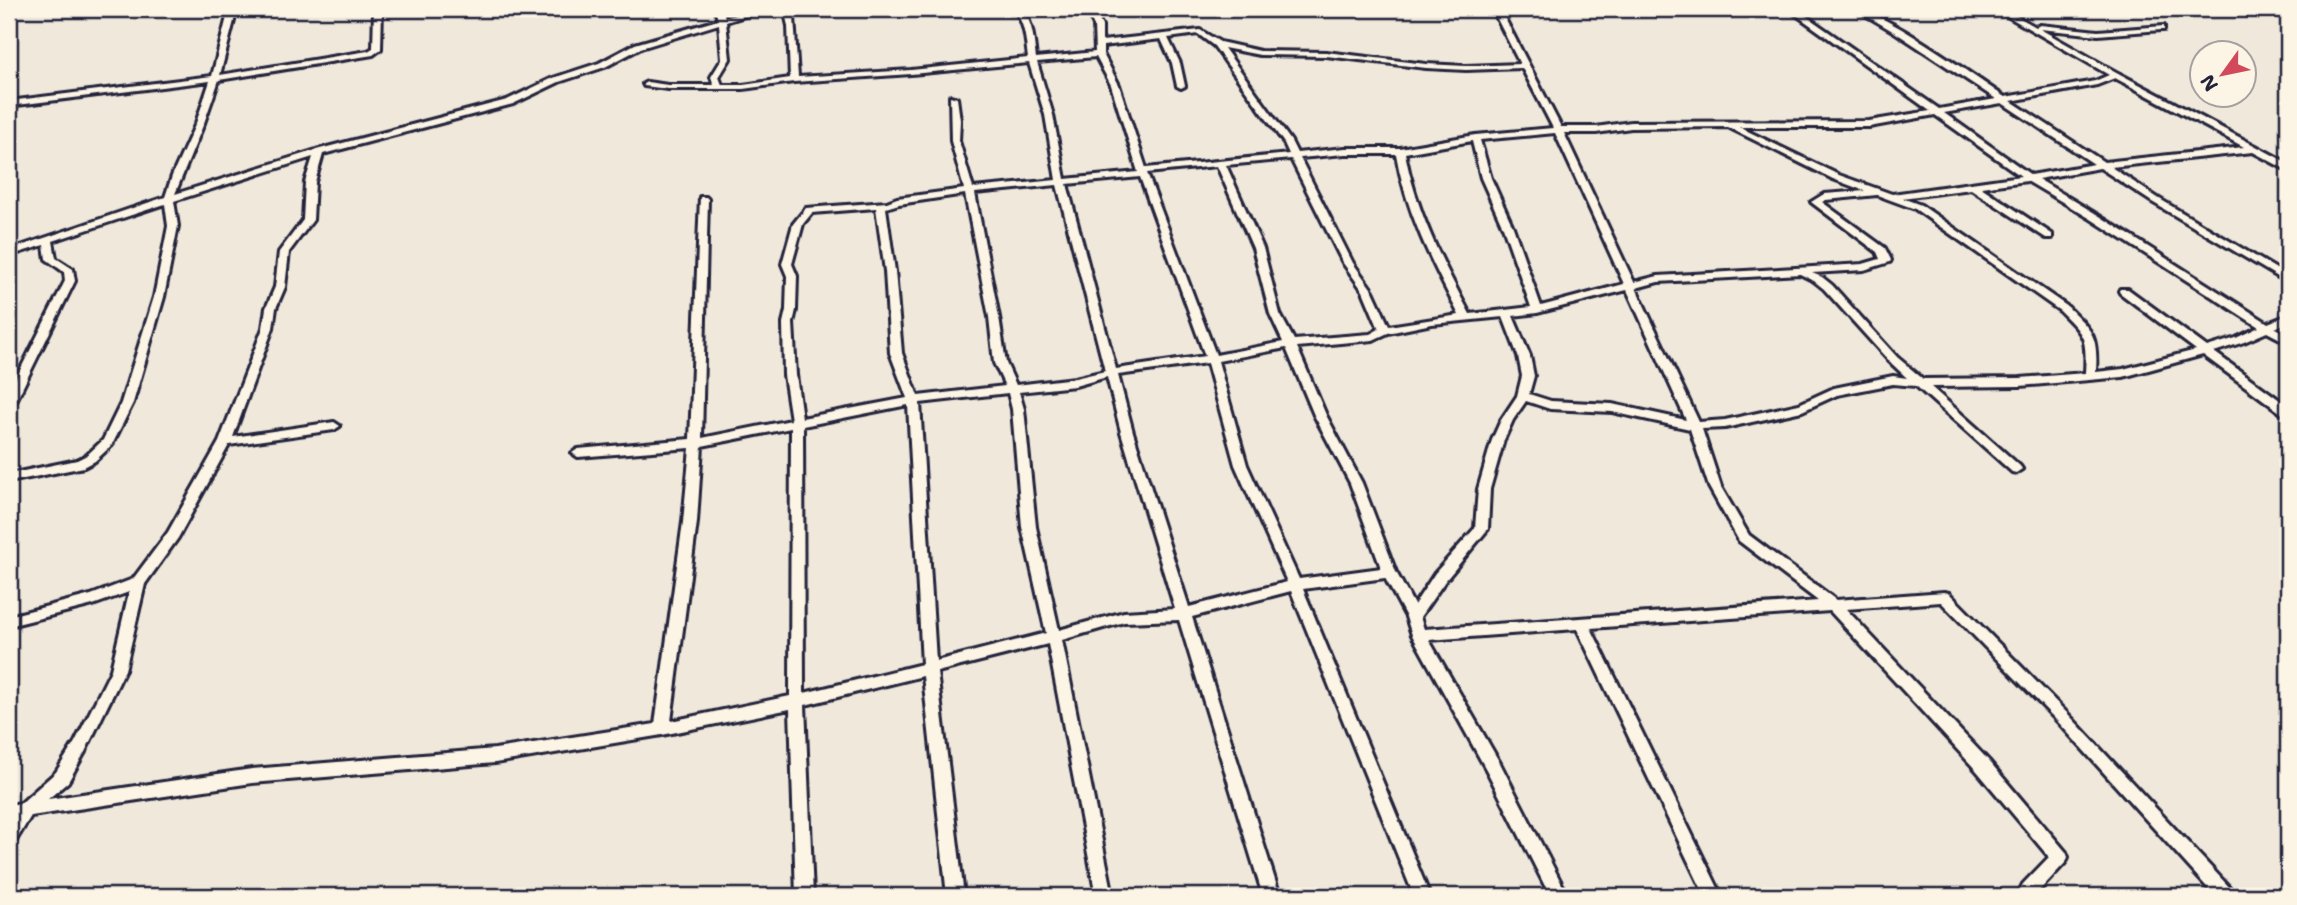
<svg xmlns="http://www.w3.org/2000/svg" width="2297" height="905" font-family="'Shantell Sans',sans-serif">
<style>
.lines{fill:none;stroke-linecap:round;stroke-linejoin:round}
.minor-casing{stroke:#22223b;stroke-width:6}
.minor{fill:#fcf5e5;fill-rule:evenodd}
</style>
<rect width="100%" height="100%" fill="#efe8db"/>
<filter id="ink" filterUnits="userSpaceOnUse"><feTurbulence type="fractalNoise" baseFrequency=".0143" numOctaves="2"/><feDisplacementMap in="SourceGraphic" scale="14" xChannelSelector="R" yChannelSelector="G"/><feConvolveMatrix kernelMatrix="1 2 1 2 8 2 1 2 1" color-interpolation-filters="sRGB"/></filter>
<g filter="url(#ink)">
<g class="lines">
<defs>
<path id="minor" d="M374 9H382L381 49 373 55 219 80 204 123 175 194 316 150 507 100 553 78 599 63 635 44 718 20 715 9H723L725 18 756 9H767L726 22 730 59 719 77 722 85H743L790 78 788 26 784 9H792L794 17 798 77 911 70 1028 58C1026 42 1025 21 1013 9H1021C1033 20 1034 42 1036 58L1095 52 1094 26 1086 9H1094L1102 26V41L1200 30 1220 42 1260 51 1326 52 1426 64 1466 66 1520 64 1492 9H1500L1561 127H1596L1631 122 1869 121 1930 111 1788 9H1796L1939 109 1996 99 1896 33 1855 9C1881 9 1978 79 2005 97L2095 81 2109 75 1995 9H2004L2036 27 2040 25 2098 31 2164 26V30H2161L2098 35 2040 29 2118 73 2288 163V170L2285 169 2253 152 2111 167 2158 198 2288 276V283L2152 202 2100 168 2038 179 2098 215 2268 323 2288 315V322L2275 328 2288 335V343L2267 332 2244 342 2214 352 2288 406V416L2284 415 2203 355 2123 377 2020 386 1931 387 2020 466 2022 469 2016 473 2012 472 1916 386 1893 384 1837 395 1802 411 1725 428 1702 429 1721 487 1749 535 1836 600 1944 592 1949 593 2069 715 2232 890 2234 896H2215L2059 723 1941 602 1846 609 1989 761 2066 852 2068 857 2066 862 2038 892 2039 896H2023L2020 890 2023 884 2049 857 1977 771 1830 611 1591 628 1722 896H1705L1577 629 1429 640 1500 763 1568 896H1550L1488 773 1412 635 1406 617 1385 578 1303 589 1430 896H1414L1291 591 1192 617 1280 896H1263L1179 620 1124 622 1062 640 1113 896H1096L1048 644 937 672 964 896H947L923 676 805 705 813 896H796L790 709 662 735 495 763 252 783 31 816 15 842 9 844V823L11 819H9V805L21 803 56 772 75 742 111 670 129 592 93 605 9 626V616L91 595 133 579 168 532 219 442 263 328 266 308 275 287 279 252 303 220 305 182 313 157 174 201 178 226 164 297 133 403 112 445 95 461 84 467 9 482V474L77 460 87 455 103 440 121 403 154 297 168 226 165 204 53 241 56 258 73 269 75 281 15 403 9 407V392L65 281 64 272 46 259 44 245 9 256V250L165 197 172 176 196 123 210 81 9 106V101L212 76 227 17 231 15 235 17 220 75 368 51 373 48ZM719 24 722 59 711 77 714 85H668L647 82 643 84 644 86 668 89H743L794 82 911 74 1029 63 1045 115 1056 180 973 188 959 141 960 120 957 98 950 96 951 141 964 189 897 198 887 202 806 208 793 224 782 264 787 276 786 310 783 323 784 375 791 420 702 438 708 199 706 197H700L690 439 578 449 572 453 578 457 690 448 683 522 655 724 495 749 252 769 48 799 68 782 85 752 125 670 145 584 178 538 229 445 334 430 340 426 334 422 233 437 273 328 276 308 285 287 289 252 313 220 315 182 323 154 513 104 559 82 605 67 641 48ZM1198 34 1214 46 1284 143 1289 154 1146 168 1119 85 1103 54V46L1161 39 1172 63 1177 86 1181 88 1185 86 1180 63 1168 38ZM1224 48 1260 55 1326 56 1426 68 1466 70 1522 68 1553 128 1475 135 1400 148H1345L1297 153 1291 141ZM1096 57 1111 85 1138 172 1065 179 1053 115 1037 62ZM2115 78 2244 147 2104 162 2011 101 2097 85ZM2002 103 2094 164 2031 175 1944 113ZM1935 115 2021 176 1892 194 1839 175 1739 127H1869ZM1728 127 1833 179 1865 191 1824 194 1811 202 1877 252 1880 259 1863 264 1658 276 1634 282 1564 133H1596L1631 128ZM1555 133 1624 284 1541 306 1513 227 1491 178 1480 140ZM1472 141 1481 178 1503 227 1531 307 1470 314C1442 262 1416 211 1405 153ZM1345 154H1396C1406 212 1432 263 1459 315L1389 326 1373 291 1353 263 1300 158ZM1291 159 1343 263 1363 291 1379 329 1370 334 1294 340 1280 314 1263 248 1226 165ZM1217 166 1253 248 1270 314 1283 342 1216 355 1147 173ZM1140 177 1205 356 1116 369 1067 184ZM2027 181 2091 219 2259 327 2236 338 2207 347 2128 289H2120L2119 291 2120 293 2196 350 2123 369 2096 372C2098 335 2093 332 2068 307L1921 205 1902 198 1971 189 2046 238H2052V234L1981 187ZM1057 185 1105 371 1075 378 1016 385 1006 363 999 317 975 193ZM965 194 989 317 994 363 1005 386 918 396 902 353 895 271 886 208 899 204ZM1877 195 1915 209 2060 311C2085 336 2087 337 2085 373L2020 378 1923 379 1897 357 1832 285 1822 277 1812 273 1864 270 1890 262 1891 260 1885 248 1822 202 1826 200ZM876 208 885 271 890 353 907 398 802 418 796 375 793 323 796 310 797 276 792 264 803 224 812 213ZM1800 274 1814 281 1824 289 1889 361 1907 378 1893 376 1834 388 1799 404 1725 420 1699 422 1636 288 1658 282ZM1627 290 1686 420 1612 404 1551 401 1529 394 1534 376 1530 356 1513 316 1537 313ZM1503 317 1518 356 1522 376 1517 396 1501 420 1492 440 1478 489 1475 528 1435 573 1414 605 1396 572 1362 483 1326 415 1297 347 1373 340 1388 333 1432 324ZM1286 348 1314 415 1350 483 1381 568 1299 579 1247 465 1218 361ZM1207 363 1235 465 1287 582 1189 607 1133 432 1118 375ZM1107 377 1121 432 1175 609 1124 612 1059 630 1036 527 1024 409 1019 392 1075 386ZM1008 393 1012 409 1022 527 1046 633 936 661 920 403ZM1526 401 1550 409 1612 412 1690 429 1709 487 1739 541 1818 601 1424 629 1420 617 1445 581 1488 529 1490 489 1504 440 1513 420ZM908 405 922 664 804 693 803 426ZM791 428 790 696 671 721 697 522 702 446Z"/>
</defs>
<!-- minor casing -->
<use href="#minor" class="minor-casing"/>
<!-- minor -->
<use href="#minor" class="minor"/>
</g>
</g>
<!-- margin -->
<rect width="2297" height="905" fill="none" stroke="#fcf5e5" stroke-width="35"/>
<rect x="18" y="18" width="2262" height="870" fill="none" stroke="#22223b" stroke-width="2.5" filter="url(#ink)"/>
<!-- north arrow -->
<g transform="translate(2223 74) rotate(237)"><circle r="33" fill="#fcf5e5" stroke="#a5a1a1" stroke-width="2"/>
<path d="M0-5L12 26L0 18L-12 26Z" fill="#d1495b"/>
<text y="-10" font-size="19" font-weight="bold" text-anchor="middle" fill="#22223b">N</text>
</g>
</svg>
